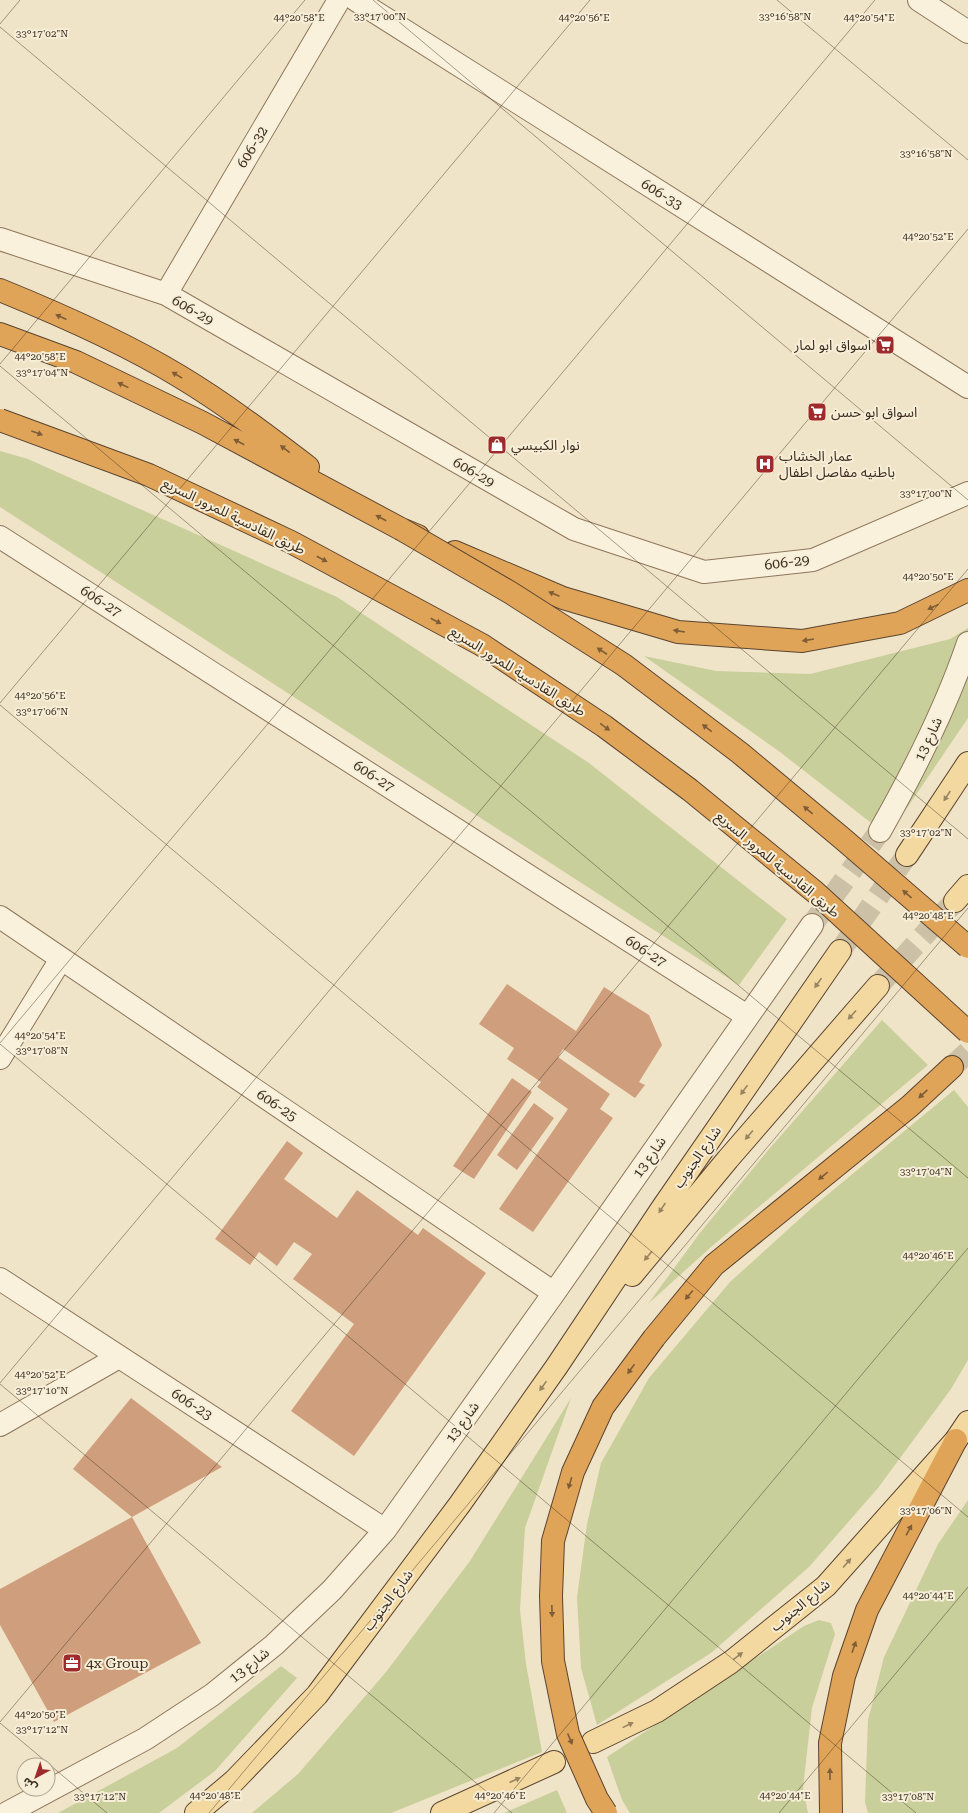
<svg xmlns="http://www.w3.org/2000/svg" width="968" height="1813" font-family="'Roboto Serif','Noto Sans Arabic',serif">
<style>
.green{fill:#c9cf9b}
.building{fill:#cf9f7d}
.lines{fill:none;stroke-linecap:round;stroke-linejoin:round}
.minor-tunnel{stroke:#ccc0a6;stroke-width:22;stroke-dasharray:22 11;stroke-linecap:butt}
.major-tunnel{stroke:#ccc0a6;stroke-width:22;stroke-dasharray:22 11;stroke-linecap:butt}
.highway-tunnel{stroke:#ccc0a6;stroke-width:22;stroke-dasharray:22 11;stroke-linecap:butt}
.minor-casing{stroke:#8d765c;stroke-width:24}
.major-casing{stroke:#5b4430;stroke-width:24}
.highway-casing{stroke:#5b4430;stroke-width:24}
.minor{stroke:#faf1dc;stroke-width:22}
.major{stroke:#f3d9a0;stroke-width:22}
.highway{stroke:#e0a458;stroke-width:22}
.highway-bridge-casing{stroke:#5b4430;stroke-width:24;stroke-linecap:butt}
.highway-bridge{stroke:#e0a458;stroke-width:22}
.oneway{fill:#7e5d36}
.oneway2{fill:#988460}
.ticks{fill:none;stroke:#3d2e20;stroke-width:1;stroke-opacity:0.45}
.labels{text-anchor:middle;stroke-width:4;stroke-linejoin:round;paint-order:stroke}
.street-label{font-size:14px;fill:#3d2e20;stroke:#f7eed8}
.poi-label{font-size:14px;fill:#3d2e20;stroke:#f7eed8;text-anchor:start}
.ticks-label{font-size:10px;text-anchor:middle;fill:#3d2e20;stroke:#f7eed8;stroke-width:4;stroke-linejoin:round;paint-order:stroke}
</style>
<rect width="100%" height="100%" fill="#f0e4c8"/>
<!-- green -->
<path class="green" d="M0 451 28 459 337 597 589 763 787 919 739 985 0 507Z
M968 628V718L888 836 780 752 644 656 716 671 810 674 950 639Z
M882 1020 928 1065 711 1247 648 1304 699 1234 770 1148Z
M954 1090 968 1107V1360L951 1389 878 1488 809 1567 711 1653 597 1725 581 1668 577 1597 587 1524 601 1463 649 1378 730 1282 815 1205Z
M571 1398 525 1528 520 1610 526 1664 542 1752 391 1813H252L298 1774 386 1672 470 1561Z
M968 1500V1813H868L865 1802 868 1720 884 1657 938 1544Z
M819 1620 831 1623 835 1634 812 1708 803 1788 808 1813H630L622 1800 607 1757 804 1626Z
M281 1666 297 1678 215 1771 159 1813H58L177 1748Z
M557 1790 567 1813H504Z"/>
<!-- building -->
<path class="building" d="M507 984 576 1031 604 987 649 1015 662 1045 639 1082 645 1085 635 1098 563 1049 558 1057 610 1094 600 1109 613 1118 533 1232 499 1209 568 1109 537 1087 541 1082 507 1059 514 1048 479 1024Z
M512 1078 532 1092 474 1179 453 1166Z
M534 1103 554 1118 517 1170 497 1155Z
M287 1141 303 1153 284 1179 337 1218 357 1190 418 1235 423 1228 486 1273 354 1456 291 1411 354 1324 293 1279 312 1254 294 1242 277 1266 259 1252 250 1265 215 1239Z
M131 1398 222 1467 132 1517 73 1469Z
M132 1517 201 1643 54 1722 0 1625V1589Z"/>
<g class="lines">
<!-- minor-tunnel -->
<path class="minor-tunnel" d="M812 925 880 831"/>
<!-- major-tunnel -->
<path class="major-tunnel" d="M840 951 907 855
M878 986 955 901"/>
<!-- highway-tunnel -->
<path class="highway-tunnel" d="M952 1067 968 1052"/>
<defs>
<path id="minor" d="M356 0 968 387
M919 0 968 32
M0 239 166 294 574 529 704 572 813 560 968 493
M166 294 339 0
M0 537 747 1016
M880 831C914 771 946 708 968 643
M0 917 554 1293
M0 1058 61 959
M0 1279 385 1530
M0 1425 119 1357
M7 1813 145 1739 212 1695 274 1645 332 1590 385 1530 554 1293 812 925"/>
<path id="major" d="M907 855 968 763
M955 901 968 886
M632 1275 728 1159 878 986
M593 1742 657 1711 731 1662 826 1586 956 1440 968 1422
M196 1813 234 1781 317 1695 460 1504 557 1366 663 1207 840 951
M442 1813 554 1762"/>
<path id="highway" d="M0 290C59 314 125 343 179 376 224 403 266 435 308 467
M0 334 76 362 203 423 401 529 418 536
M455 552 563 598 678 632 802 641 900 623 968 590
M654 1338 714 1265 910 1106 952 1067
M831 1813 830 1743 844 1676 867 1610 956 1440"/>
</defs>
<!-- minor casing -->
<use href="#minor" class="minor-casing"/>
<!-- major casing -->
<use href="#major" class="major-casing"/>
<!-- highway casing -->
<use href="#highway" class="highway-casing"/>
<!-- minor -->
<use href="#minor" class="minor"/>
<!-- major -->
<use href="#major" class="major"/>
<!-- highway -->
<use href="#highway" class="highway"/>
<defs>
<path id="highway-bridge" d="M0 420 149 475 291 542 482 645 604 726 690 790 815 892 968 1032
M401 529 511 593 624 665 740 753 843 839 968 947
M606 1813 597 1799 568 1734 553 1661 551 1596 553 1541 573 1472 603 1407 654 1338"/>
</defs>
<!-- highway-bridge casing -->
<use href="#highway-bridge" class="highway-bridge-casing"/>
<!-- highway-bridge -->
<use href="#highway-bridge" class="highway-bridge"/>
</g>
<!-- one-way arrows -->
<defs><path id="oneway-solid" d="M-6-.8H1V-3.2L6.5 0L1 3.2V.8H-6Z"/></defs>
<g class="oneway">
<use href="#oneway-solid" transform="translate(61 317) rotate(-156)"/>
<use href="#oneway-solid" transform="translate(177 375) rotate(-149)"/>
<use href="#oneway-solid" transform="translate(123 385) rotate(-154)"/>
<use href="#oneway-solid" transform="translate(37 433) rotate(20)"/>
<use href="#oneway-solid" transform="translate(239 442) rotate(-152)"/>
<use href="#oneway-solid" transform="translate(285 449) rotate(-143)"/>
<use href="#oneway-solid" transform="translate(381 518) rotate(-152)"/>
<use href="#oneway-solid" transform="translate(322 559) rotate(28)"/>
<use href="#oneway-solid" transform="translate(554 594) rotate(-157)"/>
<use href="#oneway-solid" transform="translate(933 607) rotate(154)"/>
<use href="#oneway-solid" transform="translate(436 621) rotate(28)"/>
<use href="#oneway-solid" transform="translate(679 631) rotate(-171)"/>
<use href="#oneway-solid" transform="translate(808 640) rotate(171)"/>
<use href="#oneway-solid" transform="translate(602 651) rotate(-147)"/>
<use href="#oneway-solid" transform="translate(605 727) rotate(36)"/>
<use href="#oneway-solid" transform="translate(707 728) rotate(-143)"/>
<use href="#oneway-solid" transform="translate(808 810) rotate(-140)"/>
<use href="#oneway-solid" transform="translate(907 894) rotate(-139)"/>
<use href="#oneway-solid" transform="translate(923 1094) rotate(137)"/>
<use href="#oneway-solid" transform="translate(823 1176) rotate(141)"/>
<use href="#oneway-solid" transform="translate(689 1295) rotate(130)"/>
<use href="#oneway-solid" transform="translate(631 1369) rotate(126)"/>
<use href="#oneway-solid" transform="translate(570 1483) rotate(106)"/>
<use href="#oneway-solid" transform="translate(909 1530) rotate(-62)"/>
<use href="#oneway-solid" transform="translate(552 1611) rotate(88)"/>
<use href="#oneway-solid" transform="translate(854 1647) rotate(-71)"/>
<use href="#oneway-solid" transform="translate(570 1739) rotate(67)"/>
<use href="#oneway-solid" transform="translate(830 1774) rotate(-90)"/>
</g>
<g class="oneway2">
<use href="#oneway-solid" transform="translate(947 796) rotate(123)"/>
<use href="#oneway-solid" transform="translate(818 983) rotate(125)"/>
<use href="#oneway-solid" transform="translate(852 1015) rotate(132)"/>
<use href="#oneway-solid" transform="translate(744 1090) rotate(125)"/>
<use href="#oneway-solid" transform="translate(749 1135) rotate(131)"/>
<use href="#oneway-solid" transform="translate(662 1208) rotate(124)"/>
<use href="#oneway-solid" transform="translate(648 1256) rotate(130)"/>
<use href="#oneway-solid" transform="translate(543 1386) rotate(125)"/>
<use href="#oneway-solid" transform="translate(847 1563) rotate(-49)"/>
<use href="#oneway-solid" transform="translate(738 1656) rotate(-38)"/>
<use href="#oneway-solid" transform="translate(628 1725) rotate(-26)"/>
<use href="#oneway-solid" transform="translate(515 1780) rotate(-24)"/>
</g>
<!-- ticks -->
<path class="ticks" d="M373 0 968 500M777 0 968 160M0 24 20 0M0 27 968 839M0 364 305 0M0 366 968 1178M0 703 590 0M0 705 968 1517M0 1043 875 0M0 1044 916 1813M0 1383 968 229M0 1384 512 1813M0 1722 968 569M0 1723 107 1813M209 1813 968 908M494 1813 968 1248M779 1813 968 1587"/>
<!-- icons -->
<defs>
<symbol id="supermarket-square" viewBox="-11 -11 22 22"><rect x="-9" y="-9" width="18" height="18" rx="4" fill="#9e2a2b" stroke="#f7eed8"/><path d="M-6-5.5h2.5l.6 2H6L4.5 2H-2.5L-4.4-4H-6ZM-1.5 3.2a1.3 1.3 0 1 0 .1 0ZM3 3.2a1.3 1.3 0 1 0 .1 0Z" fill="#fff"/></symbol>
<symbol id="shop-square" viewBox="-11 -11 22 22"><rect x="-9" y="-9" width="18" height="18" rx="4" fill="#9e2a2b" stroke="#f7eed8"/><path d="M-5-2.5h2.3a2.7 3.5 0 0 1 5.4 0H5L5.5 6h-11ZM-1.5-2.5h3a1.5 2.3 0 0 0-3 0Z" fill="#fff"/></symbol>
<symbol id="hospital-square" viewBox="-11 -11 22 22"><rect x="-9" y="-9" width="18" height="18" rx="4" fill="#9e2a2b" stroke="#f7eed8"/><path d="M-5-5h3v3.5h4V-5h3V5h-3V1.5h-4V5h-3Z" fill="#fff"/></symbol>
<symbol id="office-square" viewBox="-11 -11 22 22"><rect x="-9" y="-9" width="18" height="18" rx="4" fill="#9e2a2b" stroke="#f7eed8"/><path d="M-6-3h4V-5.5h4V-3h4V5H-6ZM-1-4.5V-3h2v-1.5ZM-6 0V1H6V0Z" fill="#fff"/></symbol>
</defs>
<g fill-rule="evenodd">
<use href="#supermarket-square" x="874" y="334" width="22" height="22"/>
<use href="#supermarket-square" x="806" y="401" width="22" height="22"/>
<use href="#shop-square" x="486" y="434" width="22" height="22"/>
<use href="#hospital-square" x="754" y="453" width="22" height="22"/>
<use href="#office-square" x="61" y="1652" width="22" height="22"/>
</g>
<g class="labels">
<!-- street labels -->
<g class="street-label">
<text transform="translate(252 147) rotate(-59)" y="5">606-32</text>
<text transform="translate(662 194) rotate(32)" y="5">606-33</text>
<text transform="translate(193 310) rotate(30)" y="5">606-29</text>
<text transform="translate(474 472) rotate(30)" y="5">606-29</text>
<text transform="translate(234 516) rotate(26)" y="5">طريق القادسية للمرور السريع</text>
<text transform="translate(787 562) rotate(-7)" y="5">606-29</text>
<text transform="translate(101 601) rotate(33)" y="5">606-27</text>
<text transform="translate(518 671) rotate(32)" y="5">طريق القادسية للمرور السريع</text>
<text transform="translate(928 739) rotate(-65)" y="5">شارع 13</text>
<text transform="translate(374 776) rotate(33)" y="5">606-27</text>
<text transform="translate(778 864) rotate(40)" y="5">طريق القادسية للمرور السريع</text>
<text transform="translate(646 951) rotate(33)" y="5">606-27</text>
<text transform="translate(277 1105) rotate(34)" y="5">606-25</text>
<text transform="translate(649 1157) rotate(-55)" y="5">شارع 13</text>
<text transform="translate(697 1157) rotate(-55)" y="5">شارع الجنوب</text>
<text transform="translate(192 1404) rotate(33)" y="5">606-23</text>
<text transform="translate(462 1422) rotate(-54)" y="5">شارع 13</text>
<text transform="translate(388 1600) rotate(-53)" y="5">شارع الجنوب</text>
<text transform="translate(800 1605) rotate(-40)" y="5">شارع الجنوب</text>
<text transform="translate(249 1665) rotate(-39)" y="5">شارع 13</text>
</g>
<!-- poi labels -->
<g class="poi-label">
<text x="871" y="350" text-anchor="end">اسواق ابو لمار</text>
<text x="831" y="417">اسواق ابو حسن</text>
<text x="511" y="450">نوار الكبيسي</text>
<text x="779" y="461">عمار الخشاب<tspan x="779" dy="16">باطنيه مفاصل اطفال</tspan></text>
<text x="86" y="1668">4x Group</text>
</g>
</g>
<g class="ticks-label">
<text x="380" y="20">33°17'00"N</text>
<text x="785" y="20">33°16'58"N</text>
<text x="299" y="21">44°20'58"E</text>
<text x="584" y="21">44°20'56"E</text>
<text x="869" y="21">44°20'54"E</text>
<text x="42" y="37">33°17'02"N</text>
<text x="926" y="157">33°16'58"N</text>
<text x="928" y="240">44°20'52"E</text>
<text x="40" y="360">44°20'58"E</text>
<text x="42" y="376">33°17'04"N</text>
<text x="926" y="497">33°17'00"N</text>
<text x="928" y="580">44°20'50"E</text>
<text x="40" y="699">44°20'56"E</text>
<text x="42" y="715">33°17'06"N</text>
<text x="926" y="836">33°17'02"N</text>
<text x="928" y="919">44°20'48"E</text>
<text x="40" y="1039">44°20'54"E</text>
<text x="42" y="1054">33°17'08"N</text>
<text x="926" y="1175">33°17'04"N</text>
<text x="928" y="1259">44°20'46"E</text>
<text x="40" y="1378">44°20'52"E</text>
<text x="42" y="1394">33°17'10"N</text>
<text x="926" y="1514">33°17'06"N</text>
<text x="928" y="1599">44°20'44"E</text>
<text x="40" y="1718">44°20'50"E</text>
<text x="42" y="1733">33°17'12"N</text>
<text x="215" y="1799">44°20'48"E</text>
<text x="500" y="1799">44°20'46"E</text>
<text x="785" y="1799">44°20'44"E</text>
<text x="100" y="1800">33°17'12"N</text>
<text x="908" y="1800">33°17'08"N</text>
</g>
<!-- north arrow -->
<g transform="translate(36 1777) rotate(220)"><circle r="19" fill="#f7eed8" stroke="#ada18e"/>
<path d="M0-3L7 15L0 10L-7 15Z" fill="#9e2a2b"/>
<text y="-6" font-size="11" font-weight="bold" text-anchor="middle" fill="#3d2e20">ش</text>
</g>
</svg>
